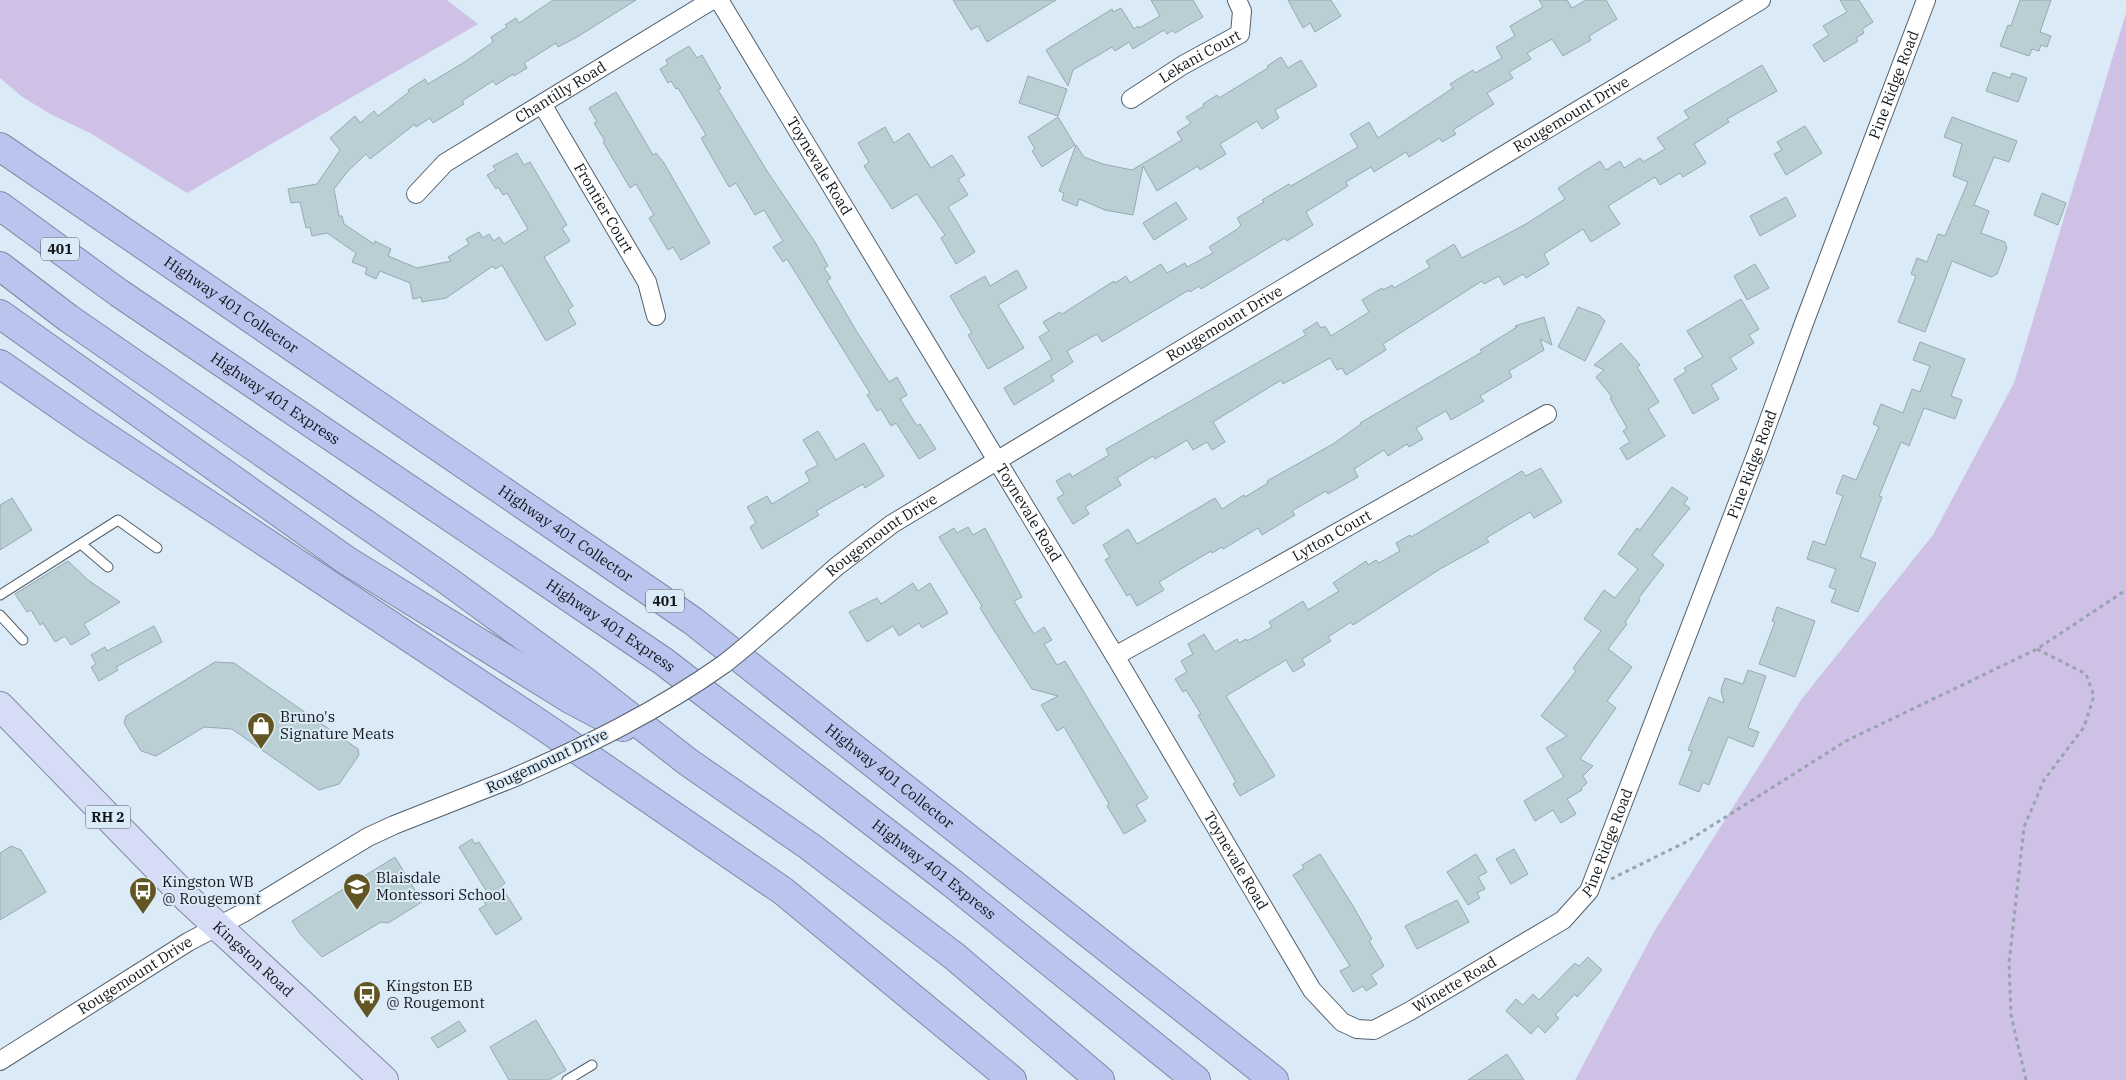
<svg xmlns="http://www.w3.org/2000/svg" width="2126" height="1080" font-family="'IBM Plex Serif',serif">
<style>
.green{fill:#cfc1e6}
.building{fill:#bacfd4;stroke:#96a9af}
.lines{fill:none;stroke-linecap:round;stroke-linejoin:round}
.service-casing{stroke:#54606b;stroke-width:11}
.minor-casing{stroke:#54606b;stroke-width:20}
.primary-casing{stroke:#7f88a5;stroke-width:30}
.motorway-casing{stroke:#7f88a5;stroke-width:30}
.path{stroke:#97a3ad;stroke-width:3;stroke-dasharray:4 4;stroke-linecap:butt}
.service{stroke:#fff;stroke-width:9}
.minor{stroke:#fff;stroke-width:18}
.primary{stroke:#d6dcf5;stroke-width:28}
.motorway{stroke:#bac5ef;stroke-width:28}
.minor-bridge-casing{stroke:#54606b;stroke-width:20;stroke-linecap:butt}
.minor-bridge{stroke:#fff;stroke-width:18}
.labels{text-anchor:middle;stroke-width:4;stroke-linejoin:round;paint-order:stroke}
.shield{fill:#dbeaf7;stroke:#4e565d;stroke-width:1}
.shield-label{font-size:14px;font-weight:bold;fill:#12171b}
.street-label{font-size:15px;fill:#12171b;stroke:#dbeaf7}
.poi-label{font-size:15px;fill:#12171b;stroke:#dbeaf7;text-anchor:start}
</style>
<rect width="100%" height="100%" fill="#dbeaf7"/>
<!-- green -->
<path class="green" d="M0 0H447L478 24 187 193 90 133 50 114 21 96 0 78Z
M2126 13V1080H1575L1655 930 1801 700 1933 535 2014 383Z"/>
<!-- building -->
<path class="building" d="M553 0H636L577 37 558 47 556 43 524 63 527 68 514 76 513 74 496 85 493 81 462 101 464 104 433 123 430 118 416 127 415 124 370 159 366 154 348 171 334 189 339 216H342L344 224 374 244 375 241 391 249 388 256 417 268 451 261 448 257 469 244 466 239 479 232 483 238 489 234 494 241 499 237 504 244 528 229 507 193 503 195 498 187 496 189 487 175 496 170 493 166 517 153 524 165 530 162 567 225 562 228 570 241 544 257 573 306 568 310 576 324 546 341 502 265 495 269 493 266 446 298 422 302 421 297 413 299 410 283 380 271 376 279 365 274 367 268 352 262 356 253 327 233 312 236 310 227 306 228 300 202 291 203 288 189 317 184 340 150 330 138 355 116 360 123 374 111 378 116 409 92 408 90 425 79 428 84 463 63 493 42 491 37 507 27 505 25 516 18 519 23Z
M953 0H1056L987 42 978 26 971 30Z
M1151 0H1193L1203 17 1175 33 1173 30 1167 34 1164 30 1133 49 1129 42 1115 51 1112 47 1073 70 1068 86 1046 50 1112 9 1113 12 1121 8 1134 29 1138 26 1139 28 1160 16Z
M1288 0H1331L1341 16 1315 32 1310 23 1303 28Z
M1539 0H1567L1572 8 1586 0H1606L1617 19 1589 36 1591 40 1563 56 1552 39 1527 53 1531 59 1509 72 1513 78 1487 93 1494 104 1453 130 1456 134 1442 142 1440 138 1409 157 1406 152 1374 172 1371 167 1346 182 1348 186 1306 212 1313 225 1287 241 1285 238 1201 289 1199 286 1190 292 1189 290 1102 342 1097 334 1067 351 1073 362 1051 376 1054 381 1014 405 1004 388 1052 359 1039 337 1049 331 1043 322 1060 312 1062 314 1114 281 1115 283 1126 276 1130 283 1161 264 1167 273 1185 263 1187 267 1213 253 1209 247 1236 230 1241 225 1237 218 1264 202 1262 200 1289 184 1291 186 1358 147 1350 134 1369 122 1378 138 1453 88 1450 84 1473 70 1475 73 1502 58 1496 47 1515 36 1510 26 1543 7Z
M1840 0H1859L1873 22 1862 29 1864 33 1856 38 1858 41 1824 62 1813 45 1829 35 1823 26 1847 12Z
M2020 0H2051L2040 32 2051 36 2047 47 2041 45 2039 51 2032 49 2029 56 2000 46 2008 25 2011 26Z
M689 46 697 58 702 55 721 88 718 90 767 171 815 242 828 266 824 268 831 278 827 281 857 332 889 382 897 377 907 395 900 399 917 426 920 424 936 449 919 459 896 423 891 426 881 409 877 411 867 395 870 393 787 259 783 262 773 247 783 241 764 210 755 215 736 183 729 187 701 138 706 135 678 88 676 89 671 81 668 83 660 69 668 64 666 60Z
M1281 57 1288 68 1301 60 1317 86 1275 110 1279 118 1262 129 1257 121 1220 144 1226 154 1200 170 1198 166 1157 191 1143 166 1133 215 1105 210 1079 199 1077 206 1062 200 1064 193 1059 191 1076 145 1084 157 1103 164 1132 170 1182 140 1177 132 1191 123 1186 117 1204 106 1203 104 1217 95 1219 98 1268 68 1267 66Z
M1762 65 1777 91 1727 119 1729 122 1694 144 1706 163 1683 177 1680 173 1660 185 1655 177 1608 206 1620 224 1591 242 1583 229 1544 254 1549 264 1526 278 1523 274 1504 285 1499 276 1484 284 1482 281 1383 344 1386 350 1346 375 1342 368 1337 370 1330 358 1283 384 1281 380 1213 422 1225 442 1212 450 1207 442 1193 450 1187 440 1155 459 1153 456 1117 478 1121 485 1085 507 1089 514 1073 524 1057 498 1064 494 1056 481 1070 473 1072 477 1109 455 1106 449 1306 335 1303 331 1317 322 1321 328 1325 326 1331 336 1369 312 1362 300 1382 288 1383 290 1392 285 1394 288 1430 267 1426 261 1454 244 1462 258 1526 224 1565 199 1558 188 1600 161 1606 170 1620 161 1624 168 1640 158 1643 162 1665 149 1657 138 1689 118 1684 111Z
M1993 72 2010 78 2012 73 2027 78 2018 102 1986 91Z
M1028 76 1067 89 1058 116 1019 103Z
M616 92 653 155 656 153 664 163 710 243 681 260 673 247 668 250 649 218 654 215 636 184 630 188 603 142 605 141 594 123 597 122 589 108Z
M1058 117 1075 145 1042 167 1032 151 1035 149 1028 137Z
M1952 117 2017 141 2009 162 1994 157 1974 205 1989 211 1981 233 2005 242 2007 248 1997 274 1991 277 1952 261 1925 332 1898 322 1916 276 1911 274 1917 258 1927 262 1938 234 1945 236 1968 182 1953 176 1962 144 1944 137Z
M1805 126 1822 153 1786 175 1774 154 1782 150 1777 142Z
M885 127 894 143 909 133 931 168 952 155 965 175 958 179 968 195 948 207 975 252 956 264 941 238 945 235 917 194 892 209 864 166 869 162 858 143Z
M2042 193 2066 203 2058 225 2034 215Z
M1786 197 1796 216 1760 236 1750 216Z
M1176 202 1187 219 1154 240 1143 223Z
M1755 264 1769 288 1747 300 1734 276Z
M1017 270 1027 288 998 305 1024 348 988 369 968 335 972 333 950 296 985 276 990 286Z
M1741 299 1759 329 1749 335 1754 343 1730 358 1737 369 1711 385 1719 399 1693 414 1674 379 1686 372 1684 368 1703 357 1687 331Z
M1578 307 1599 315 1605 321 1585 361 1558 347Z
M1544 317 1552 345 1540 339 1544 350 1509 371 1512 377 1480 396 1484 401 1451 420 1446 411 1416 428 1423 439 1409 447 1407 444 1388 456 1384 450 1354 469 1358 477 1328 494 1326 491 1292 511 1295 515 1262 535 1258 528 1223 549 1222 547 1212 553 1211 551 1159 582 1164 590 1137 606 1130 594 1127 596 1105 560 1110 557 1103 545 1128 529 1137 544 1215 498 1222 509 1244 495 1245 497 1268 483 1267 481 1333 444 1361 424 1360 423 1482 352 1480 350 1517 327 1515 326Z
M1920 342 1965 359 1951 396 1962 400 1955 419 1924 408 1909 446 1901 442 1879 496 1882 497 1860 557 1876 563 1858 612 1831 602 1836 590 1829 587 1836 569 1807 559 1813 541 1825 545 1843 496 1836 493 1843 475 1856 480 1879 427 1873 424 1881 404 1903 413 1912 389 1920 392 1930 366 1913 360Z
M1621 343 1640 365 1637 367 1659 402 1648 409 1665 436 1627 460 1620 448 1630 442 1623 431 1627 428 1610 398 1612 397 1596 377 1604 370 1594 365Z
M818 431 836 460 864 443 884 476 865 488 863 484 816 511 819 515 762 549 750 527 756 523 747 507 767 496 772 504 810 481 805 472 818 465 803 440Z
M1541 468 1562 502 1534 518 1530 512 1486 538 1489 542 1440 569 1353 625 1351 622 1328 637 1331 641 1302 659 1305 665 1293 672 1286 660 1226 696 1275 776 1240 796 1233 784 1236 782 1198 715 1201 714 1186 690 1183 692 1175 679 1187 672 1181 661 1193 654 1188 644 1204 634 1215 652 1237 639 1239 643 1246 639 1247 641 1272 627 1269 622 1303 601 1308 610 1339 591 1333 583 1366 561 1368 565 1376 560 1379 563 1400 551 1396 543 1410 535 1411 537 1522 471 1526 476Z
M1672 487 1688 498 1684 504 1690 508 1652 555 1664 565 1638 599 1640 600 1625 622 1627 624 1608 649 1632 667 1607 701 1616 708 1580 759 1593 766 1583 776 1587 783 1581 788 1582 790 1567 799 1576 814 1561 823 1553 810 1535 821 1524 801 1564 777 1546 748 1567 736 1541 716 1576 671 1573 668 1601 631 1584 619 1604 590 1615 598 1638 569 1618 554 1637 528 1640 530Z
M12 498 32 530 0 550V505Z
M968 527 973 535 985 528 1022 597 1014 601 1034 634 1044 627 1052 640 1044 644 1057 665 1065 661 1148 798 1136 805 1146 821 1124 834 1107 806 1109 804 1064 727 1057 731 1041 705 1058 696 1032 689 995 632 980 608 982 606 939 537 954 528 957 533Z
M68 561 88 580 120 602 84 624 90 634 71 645 65 636 55 642 43 623 40 625 31 610 27 612 15 594Z
M913 583 918 591 930 583 948 613 922 628 919 623 899 636 893 626 867 642 849 612 877 598 881 604Z
M1777 607 1815 621 1795 677 1759 664 1775 622 1772 621Z
M154 626 162 642 116 667 118 670 99 681 91 667 96 664 91 655 105 647 107 651Z
M215 662 234 663 358 749 359 755 339 784 319 790 232 729 204 727 156 756 141 751 124 723 126 716Z
M1748 670 1766 676 1748 728 1759 732 1753 747 1728 737 1709 785 1703 782 1699 792 1679 784 1692 751 1688 750 1709 697 1724 703 1721 690 1725 678 1743 684Z
M472 839 475 844 479 842 505 883 501 886 522 919 496 935 479 909 486 905 480 896 487 892 459 847Z
M11 846 21 850 46 892 0 920V853Z
M1514 849 1528 874 1511 884 1496 859Z
M1320 854 1353 906 1372 939 1369 941 1384 966 1371 975 1377 984 1366 991 1363 986 1353 992 1340 971 1350 966 1293 875 1304 868 1302 865Z
M1476 854 1487 872 1478 877 1485 889 1477 893 1480 898 1468 905 1447 872Z
M395 857 422 902 388 923 381 922 322 957 300 934 292 921Z
M1457 900 1469 922 1417 949 1405 926Z
M1588 957 1602 970 1577 997 1575 994 1555 1015 1559 1018 1545 1033 1538 1026 1531 1034 1506 1011 1516 999 1523 1005 1533 994 1539 1000 1575 963 1579 966Z
M536 1020 566 1070 549 1080H509L490 1047Z
M459 1021 466 1031 438 1048 431 1038Z
M1507 1054 1524 1080H1468Z"/>
<g class="lines">
<defs>
<path id="service" d="M81 544 108 567
M0 595 118 520 157 548
M0 615 23 640
M567 1080 592 1065"/>
<g id="minor">
<path id="s1" d="M719 0 1115 656 1312 990 1342 1022 1357 1029 1374 1030 1410 1011 1563 920 1589 891 1758 450 1804 323 1926 0"/>
<path id="s2" d="M1131 99 1183 65 1240 34 1242 11 1237 0"/>
<path id="s3" d="M542 104 647 282 656 316"/>
<path id="s4" d="M416 194 445 163 712 0"/>
<path id="s5" d="M782 615 836 567 892 524 1761 0"/>
<path id="s6" d="M1115 656 1264 574 1547 414"/>
<path id="s7" d="M0 1061 188 942 243 913 368 837 394 825 513 778"/>
</g>
<g id="primary">
<path id="s8" d="M0 706 188 899 384 1080"/>
</g>
<g id="motorway">
<path id="s9" d="M0 147 693 621 1274 1080"/>
<path id="s10" d="M0 206 119 293 663 661 952 883 1196 1080"/>
<path d="M0 266 68 318 448 581 582 679 688 762 809 846 954 956 1100 1080"/>
<path d="M0 314 346 560 570 699 623 727"/>
<path d="M0 364 85 423 543 726 783 891 1012 1080"/>
</g>
</defs>
<!-- service casing -->
<use href="#service" class="service-casing"/>
<!-- minor casing -->
<use href="#minor" class="minor-casing"/>
<!-- primary casing -->
<use href="#primary" class="primary-casing"/>
<!-- motorway casing -->
<use href="#motorway" class="motorway-casing"/>
<!-- path -->
<path class="path" d="M1611 879 1686 842 1846 741 2037 649 2126 590
M2026 1080 2011 1015 2009 963 2024 827 2044 780 2084 727 2094 696 2086 674 2037 649"/>
<!-- service -->
<use href="#service" class="service"/>
<!-- minor -->
<use href="#minor" class="minor"/>
<!-- primary -->
<use href="#primary" class="primary"/>
<!-- motorway -->
<use href="#motorway" class="motorway"/>
<defs>
<path id="minor-bridge" d="M513 778C586 746 658 711 724 664 744 649 763 631 782 615"/>
</defs>
<!-- minor-bridge casing -->
<use href="#minor-bridge" class="minor-bridge-casing"/>
<!-- minor-bridge -->
<use href="#minor-bridge" class="minor-bridge"/>
</g>
<!-- icons -->
<defs>
<symbol id="shop-pin" viewBox="-11 -11 22 30"><path d="M0 17L-7.5 6A9.5 9.5 0 1 1 7.5 6Z" fill="#615623" stroke="#dbeaf7"/><path d="M-5-2.5h2.3a2.7 3.5 0 0 1 5.4 0H5L5.5 6h-11ZM-1.5-2.5h3a1.5 2.3 0 0 0-3 0Z" fill="#fff"/></symbol>
<symbol id="school-pin" viewBox="-11 -11 22 30"><path d="M0 17L-7.5 6A9.5 9.5 0 1 1 7.5 6Z" fill="#615623" stroke="#dbeaf7"/><path d="M0-5L7-2L0 1L-7-2ZM-4 1L0 2.5L4 1V4Q0 6-4 4Z" fill="#fff"/></symbol>
<symbol id="bus-pin" viewBox="-11 -11 22 30"><path d="M0 17L-7.5 6A9.5 9.5 0 1 1 7.5 6Z" fill="#615623" stroke="#dbeaf7"/><path d="M-5-6H5V4H4V6H2V4H-2V6H-4V4H-5ZM-3.5-4V0h7V-4ZM-3.5 1.2v1.5H-2V1.2ZM2 1.2v1.5H3.5V1.2Z" fill="#fff"/></symbol>
</defs>
<g fill-rule="evenodd">
<use href="#shop-pin" x="245" y="710" width="32" height="43"/>
<use href="#school-pin" x="341" y="871" width="32" height="43"/>
<use href="#bus-pin" x="127" y="875" width="32" height="43"/>
<use href="#bus-pin" x="351" y="979" width="32" height="43"/>
</g>
<g class="labels">
<!-- shield labels -->
<g class="shield">
<rect x="41" y="237.5" width="38" height="23" rx="4"/>
<rect x="646" y="589.5" width="38" height="23" rx="4"/>
<rect x="85.5" y="805.5" width="45" height="23" rx="4"/>
</g>
<g class="shield-label">
<text x="60" y="254">401</text>
<text x="665" y="606">401</text>
<text x="108" y="822">RH 2</text>
</g>
<!-- street labels -->
<g class="street-label">
<text dy="5" stroke="none"><textPath href="#s2" startOffset="81">Lekani Court</textPath></text>
<text dy="5" stroke="none"><textPath href="#s1" startOffset="2351">Pine Ridge Road</textPath></text>
<text dy="5" stroke="none"><textPath href="#s4" startOffset="178">Chantilly Road</textPath></text>
<text dy="5" stroke="none"><textPath href="#s5" startOffset="936">Rougemount Drive</textPath></text>
<text dy="5" stroke="none"><textPath href="#s1" startOffset="194">Toynevale Road</textPath></text>
<text dy="5" stroke="none"><textPath href="#s3" startOffset="121">Frontier Court</textPath></text>
<text dy="5" stroke="none"><textPath href="#s9" startOffset="280">Highway 401 Collector</textPath></text>
<text dy="5" stroke="none"><textPath href="#s5" startOffset="531">Rougemount Drive</textPath></text>
<text dy="5" stroke="none"><textPath href="#s10" startOffset="336">Highway 401 Express</textPath></text>
<text dy="5" stroke="none"><textPath href="#s1" startOffset="1946">Pine Ridge Road</textPath></text>
<text dy="5" stroke="none"><textPath href="#s1" startOffset="599">Toynevale Road</textPath></text>
<text dy="5" stroke="none"><textPath href="#s9" startOffset="685">Highway 401 Collector</textPath></text>
<text dy="5" stroke="none"><textPath href="#s6" startOffset="248">Lytton Court</textPath></text>
<text dy="5" stroke="none"><textPath href="#s5" startOffset="128">Rougemount Drive</textPath></text>
<text dy="5" stroke="none"><textPath href="#s10" startOffset="741">Highway 401 Express</textPath></text>
<text transform="translate(547 761) rotate(-25)" y="5">Rougemount Drive</text>
<text dy="5" stroke="none"><textPath href="#s9" startOffset="1090">Highway 401 Collector</textPath></text>
<text dy="5" stroke="none"><textPath href="#s1" startOffset="1541">Pine Ridge Road</textPath></text>
<text dy="5" stroke="none"><textPath href="#s1" startOffset="1004">Toynevale Road</textPath></text>
<text dy="5" stroke="none"><textPath href="#s10" startOffset="1146">Highway 401 Express</textPath></text>
<text dy="5" stroke="none"><textPath href="#s8" startOffset="358">Kingston Road</textPath></text>
<text dy="5" stroke="none"><textPath href="#s7" startOffset="160">Rougemount Drive</textPath></text>
<text dy="5" stroke="none"><textPath href="#s1" startOffset="1324">Winette Road</textPath></text>
</g>
<!-- poi labels -->
<g class="poi-label">
<text x="280" y="722">Bruno's<tspan x="280" dy="17">Signature Meats</tspan></text>
<text x="376" y="883">Blaisdale<tspan x="376" dy="17">Montessori School</tspan></text>
<text x="162" y="887">Kingston WB<tspan x="162" dy="17">@ Rougemont</tspan></text>
<text x="386" y="991">Kingston EB<tspan x="386" dy="17">@ Rougemont</tspan></text>
</g>
</g>
</svg>
